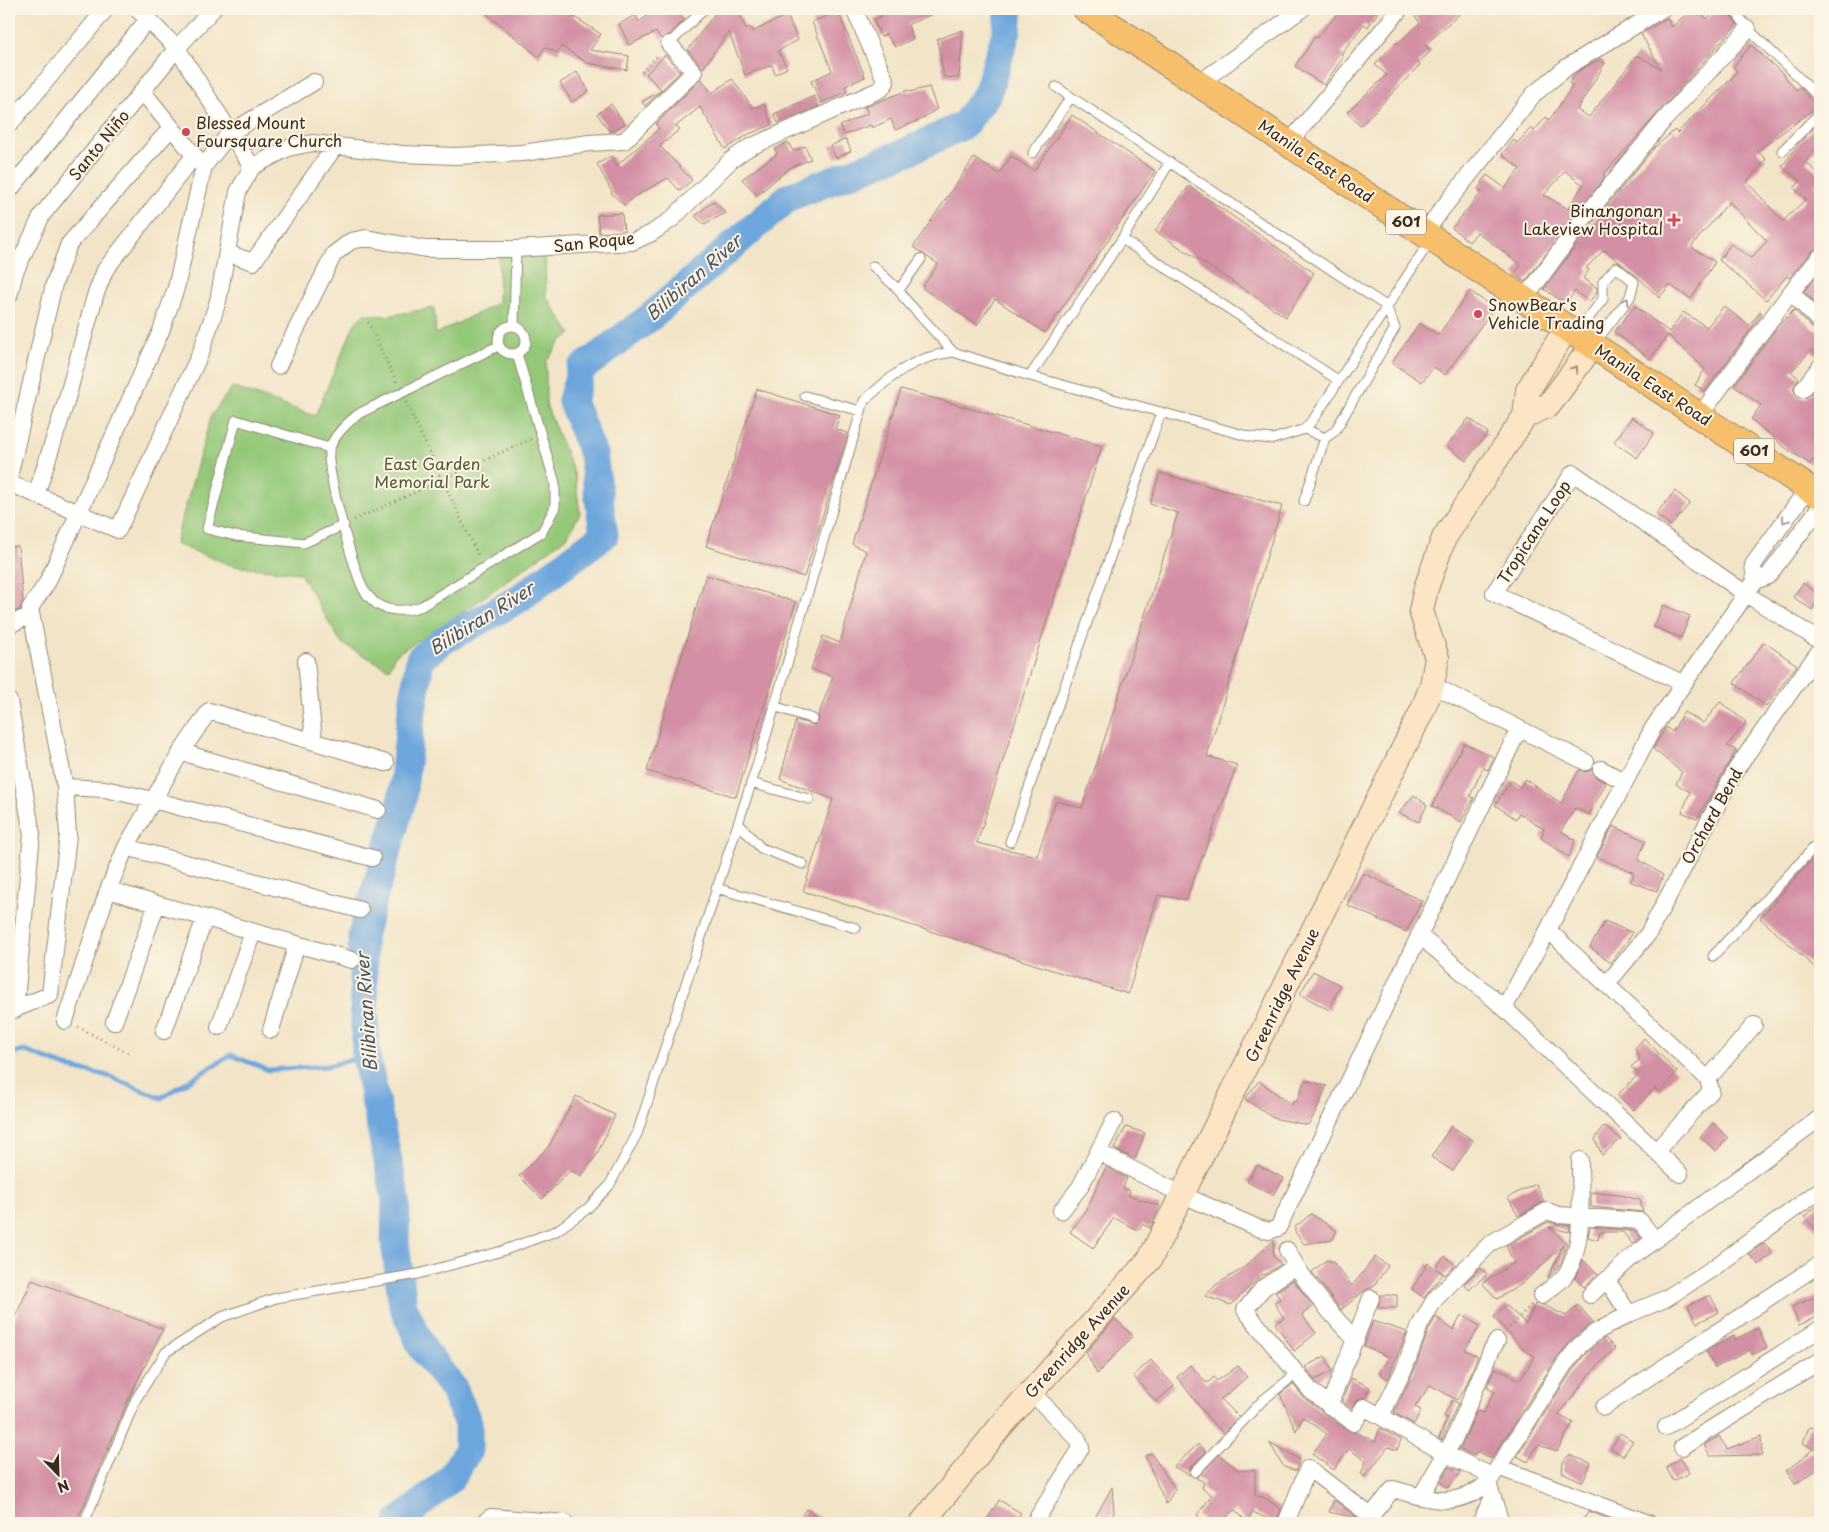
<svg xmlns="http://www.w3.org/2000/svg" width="1829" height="1532" font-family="'Playpen Sans',sans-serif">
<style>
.green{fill:#94c879;stroke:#68794c}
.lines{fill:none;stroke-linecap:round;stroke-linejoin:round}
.stream{stroke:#6da6dc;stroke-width:5}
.river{stroke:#6da6dc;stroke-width:29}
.building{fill:#d38fa4;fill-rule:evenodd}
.lane-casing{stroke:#968772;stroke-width:11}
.street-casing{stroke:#968772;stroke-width:18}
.secondary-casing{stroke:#968772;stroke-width:26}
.primary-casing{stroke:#968772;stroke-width:28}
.path{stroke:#968772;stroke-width:3;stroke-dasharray:1 4;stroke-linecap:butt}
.lane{stroke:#fff;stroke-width:9}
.street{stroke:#fff;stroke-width:16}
.secondary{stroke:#fce5c4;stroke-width:24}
.primary{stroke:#f7bf6c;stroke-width:26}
.oneway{stroke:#a79f9a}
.oneway2{stroke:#9c8871}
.poi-dot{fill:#d1495b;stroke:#fcf5e5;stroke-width:2}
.labels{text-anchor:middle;stroke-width:4;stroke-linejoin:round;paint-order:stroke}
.shield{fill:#fcf5e5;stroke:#75675a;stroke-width:1}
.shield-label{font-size:15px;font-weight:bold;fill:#3b2a1e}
.poi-label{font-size:16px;fill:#3b2a1e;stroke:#fcf5e5;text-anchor:start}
.street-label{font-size:16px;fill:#3b2a1e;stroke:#fcf5e5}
.park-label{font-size:16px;fill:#565939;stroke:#fcf5e5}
.water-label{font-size:18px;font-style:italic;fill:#4c5560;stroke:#fcf5e5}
</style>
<rect width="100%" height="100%" fill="#fcf5e5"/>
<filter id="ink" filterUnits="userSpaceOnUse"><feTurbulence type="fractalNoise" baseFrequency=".02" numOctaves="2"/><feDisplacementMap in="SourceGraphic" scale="10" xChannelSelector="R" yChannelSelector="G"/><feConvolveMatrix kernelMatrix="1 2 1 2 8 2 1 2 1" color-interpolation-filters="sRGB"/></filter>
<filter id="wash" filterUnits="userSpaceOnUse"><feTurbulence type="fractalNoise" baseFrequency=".0096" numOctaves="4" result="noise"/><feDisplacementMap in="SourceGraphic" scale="20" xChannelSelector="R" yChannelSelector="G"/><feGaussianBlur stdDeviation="1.12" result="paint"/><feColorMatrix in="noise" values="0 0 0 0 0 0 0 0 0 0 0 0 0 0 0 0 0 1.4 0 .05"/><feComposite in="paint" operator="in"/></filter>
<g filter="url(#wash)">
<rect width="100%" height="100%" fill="#f2e4c7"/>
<!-- green -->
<path class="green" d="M545 254 546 296 571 334 561 341 546 362V405L575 476 580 513 567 537 462 613 395 655 389 669 341 643 300 573 234 566 175 544 211 416 232 387 315 416 355 323 364 314 386 316 434 308 436 334 498 303 499 257Z"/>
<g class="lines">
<!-- stream -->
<path class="stream" d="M9 1053 25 1051 71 1068 108 1076 161 1098 231 1055 268 1070 327 1066 366 1056"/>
<!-- river -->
<path class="river" d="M398 1523 450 1479 468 1450V1423L453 1388 423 1349 403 1306 395 1242 396 1200 366 1056 362 936 402 800 410 725 420 659 442 641 517 600 604 535 593 454 572 401 581 369 649 318 789 197 906 152 964 125 987 94 1007 30 1009 9"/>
</g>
<g id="blocks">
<!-- building -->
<path class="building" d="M481 9H576L573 16 601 34 590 50 629 56 627 70 587 63 561 46 558 53 545 47 539 57Z
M656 9H674L684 20 670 34 661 39 656 32 629 45 619 24 636 15 639 22Z
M718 9H737L746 29 750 27 752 32 787 15 798 40 778 51 787 68 775 74 772 65 745 75 729 32 703 68 688 50Z
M877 9H944L909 24 908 25 913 39 895 47 886 34 881 37 874 20 882 16Z
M1341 9H1380L1368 27 1364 24 1341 54 1344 56 1324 85 1295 66 1315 37 1317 38Z
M1410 9H1465L1425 45 1431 51 1418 63 1420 65 1360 126 1347 112 1387 75 1375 65 1395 43 1397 44 1420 23Z
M1692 9H1697L1707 19 1718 9H1726L1737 24 1603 175 1605 177 1525 282 1514 274 1521 265 1477 232 1469 242 1452 228 1482 192 1478 189 1487 175 1505 188 1520 169 1502 154 1514 140 1517 143 1531 128 1534 131 1546 117 1549 120 1573 86 1569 83 1577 72 1600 59 1605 63 1577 110 1589 117 1637 55 1661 69 1641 34 1667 18 1672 27ZM1565 171 1583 185 1568 209 1544 195Z
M838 11 865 77 845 86 847 92 821 103 811 81 832 71 812 22Z
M963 30 959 78 944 77 937 39Z
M1751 45 1782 73 1797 91 1800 87 1817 107 1757 151 1766 159 1747 182 1783 221 1806 199 1794 188 1801 181 1782 167 1799 143 1820 122V142L1806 162 1820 175V179L1815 185 1817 188 1820 185V247L1812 251 1789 278 1787 276 1766 300 1719 260 1731 244 1751 258 1767 241 1729 202 1691 247 1715 262 1691 299 1670 285 1659 298 1638 277 1604 250 1586 268 1589 270 1583 278 1597 288V292L1589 302 1575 291 1566 304 1544 289 1591 225 1655 147 1675 130 1677 133 1731 79 1737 71 1733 67Z
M665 55 680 72 645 106 642 102 662 90 646 74Z
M577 72 589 91 572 102 560 83Z
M701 79 712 93 732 79 753 108 764 104 772 125 749 134 725 149 700 107 676 126 680 129 660 146 692 180 680 191 668 178 632 198 625 206 611 193 612 192 597 164 611 156 616 166 659 129 656 124Z
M929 87 937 109 920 120 895 130 891 119 872 128 871 125 844 135 840 126 868 113 865 107 908 90 909 92Z
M814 96 819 106 778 123 774 114Z
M611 104 625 124 610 132 597 114Z
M1072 115 1155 171 1045 333 995 299 977 325 922 288 938 264 913 247 974 158 999 174 1011 156 1034 171Z
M846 139 851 151 836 158 830 146Z
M788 142 793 151 805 146 811 159 791 167 757 195 742 179 777 154 775 149Z
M1189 186 1314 273 1286 317 1155 231Z
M713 201 726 213 704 224 695 216Z
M622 213 624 231 599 233 597 215Z
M1819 274 1820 275V308L1804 291Z
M1470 291 1494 308 1445 375 1434 367 1422 382 1392 363 1419 323 1438 335Z
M1635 306 1669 332 1683 312 1707 327 1724 306 1749 326 1760 312 1762 314 1705 391 1695 385 1705 369 1668 335 1650 359 1614 332Z
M1794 310 1813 329 1820 332V357L1811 350 1791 372 1799 378 1793 388 1797 397 1806 398 1813 392 1820 398V466L1813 460 1810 464 1787 449 1751 419 1761 405 1734 386 1778 326Z
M757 389 840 415 835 429 848 433 804 577 706 546Z
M901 389 1102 446 977 843 1037 856 1056 801 1082 808 1178 513 1150 504 1160 473 1282 506 1207 756 1237 765 1186 900 1158 895 1128 994 803 891 833 799 780 779 796 720 814 725 819 720 818 716 833 677 811 669 823 636 840 643 866 551 852 544Z
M1632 417 1654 433 1637 458 1614 442Z
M1469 418 1488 433 1466 461 1447 446Z
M1675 491 1690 503 1671 526 1656 514Z
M18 546 23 601 20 609 9 614V547Z
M706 575 796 602 736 797 647 771Z
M1803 583 1820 596 1812 610 1793 597Z
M1663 605 1690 616 1681 638 1654 627Z
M1764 642 1797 665 1766 706 1734 683Z
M1720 702 1746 722 1727 746 1736 750 1697 819 1682 812 1690 792 1676 784 1682 772 1653 749 1666 727 1672 732 1684 712 1703 723Z
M1464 743 1494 757 1488 770 1483 768 1470 796 1474 798 1461 822 1432 806Z
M1579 770 1586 772 1591 770 1596 777 1606 783 1589 815 1575 808 1561 831 1575 840 1569 857 1541 838 1544 829 1519 813 1516 819 1495 805 1511 781 1520 787 1525 779 1561 803Z
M1414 795 1427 805 1419 822 1399 813Z
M1613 826 1646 841 1638 859 1663 875 1657 891 1631 882 1634 873 1597 857Z
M1820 851V972L1760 918Z
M1363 873 1422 901 1406 932 1347 905Z
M1605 921 1633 933 1611 963 1590 947Z
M1313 971 1340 985 1329 1010 1300 994Z
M1644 1038 1677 1072 1660 1092 1655 1088 1634 1110 1617 1095 1639 1074 1631 1067 1640 1059 1635 1048Z
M1305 1080 1327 1086 1316 1112 1308 1125 1273 1118 1245 1099 1259 1081 1292 1105 1293 1101 1296 1102Z
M576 1096 615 1115 596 1156 581 1177 571 1170 542 1199 519 1176 549 1146Z
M1713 1123 1728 1138 1716 1151 1700 1137Z
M1451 1126 1473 1140 1453 1171 1431 1157Z
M1604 1126 1621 1139 1602 1155 1595 1139Z
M1126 1127 1145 1133 1135 1159 1114 1149Z
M1257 1165 1284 1178 1273 1195 1247 1182Z
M1106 1167 1127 1178 1123 1188 1130 1191 1128 1195 1160 1206 1150 1228 1142 1224 1138 1230 1114 1218 1093 1248 1070 1232 1086 1211Z
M1536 1184 1544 1202 1518 1216 1508 1197Z
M1591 1192 1619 1195 1640 1200 1643 1212 1591 1207Z
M1820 1203V1233L1804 1217Z
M1311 1214 1337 1231 1332 1240 1304 1244 1295 1232V1227Z
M1548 1222 1570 1226 1569 1232 1549 1227 1567 1244 1561 1263 1548 1278 1563 1245 1522 1284 1497 1299 1482 1283 1514 1263 1506 1246Z
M1590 1227 1635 1231 1641 1238 1632 1244 1623 1232H1600L1598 1240 1588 1237Z
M1274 1240 1273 1256 1281 1264 1264 1275 1263 1274 1231 1305 1205 1296 1217 1284 1242 1269Z
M1764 1243 1773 1252 1759 1265 1749 1254Z
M1445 1256 1455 1265 1445 1275 1436 1266Z
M1375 1257 1388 1266 1373 1287 1365 1290 1341 1310 1312 1272 1326 1260 1333 1262 1352 1286Z
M1583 1260 1598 1274 1584 1287 1575 1278Z
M1428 1263 1443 1274 1424 1298 1412 1289Z
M1480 1268 1487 1274 1469 1290 1464 1284Z
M32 1280 163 1329 130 1396 76 1523H9V1331Z
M1293 1280 1313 1306 1302 1315 1316 1333 1294 1351 1275 1323 1284 1318 1274 1303 1280 1299 1275 1292Z
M1380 1295H1397V1308H1378Z
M1710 1295 1719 1312 1697 1323 1688 1306Z
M1815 1297 1820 1309V1316L1799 1325 1792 1307Z
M1535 1304 1544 1305 1566 1316 1578 1305 1593 1322 1573 1338 1556 1359 1491 1459 1478 1452 1474 1456 1460 1449 1477 1411 1483 1413 1495 1391 1487 1387 1495 1368 1520 1380 1535 1356 1526 1352 1494 1317 1506 1305 1526 1324Z
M1461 1315 1480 1326 1465 1350 1478 1356 1465 1388 1457 1400 1430 1385 1415 1407 1421 1410 1414 1424 1394 1413 1414 1371 1429 1329 1436 1317 1453 1330Z
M1115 1319 1133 1336 1097 1374 1086 1352Z
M1373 1321 1407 1332 1388 1379 1379 1373 1389 1357 1364 1346Z
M1758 1328 1767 1348 1752 1355 1750 1350 1715 1368 1706 1351 1734 1336 1735 1339Z
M1605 1338 1615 1348 1590 1374 1559 1415 1573 1423 1557 1451 1538 1445 1528 1462 1517 1456 1572 1371 1586 1353Z
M1325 1356 1332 1371 1315 1380 1305 1367Z
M1151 1360 1174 1386 1156 1402 1133 1376Z
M1190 1365 1207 1383 1214 1377 1217 1381 1238 1366 1247 1377 1221 1399 1239 1417 1223 1433 1206 1415 1177 1377Z
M1351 1378 1370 1387 1365 1397 1359 1399 1351 1408 1342 1401Z
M1293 1384 1305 1399 1348 1431 1356 1432 1375 1442 1380 1428 1401 1440 1397 1450 1388 1447 1365 1477 1361 1474 1366 1461 1349 1449 1334 1470 1312 1454 1327 1434 1303 1417 1296 1431 1280 1394Z
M1452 1400 1458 1403 1442 1440 1439 1438 1447 1418 1444 1416Z
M1809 1427 1820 1430V1468L1795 1484 1786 1471 1814 1449 1803 1443Z
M1620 1433 1633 1441 1623 1456 1611 1448Z
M1719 1436 1727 1449 1761 1436 1762 1455 1710 1456 1704 1445Z
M1269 1442 1299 1459 1296 1471 1284 1467Z
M1198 1444 1206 1452 1190 1468V1475L1174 1467Z
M1151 1453 1175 1489 1166 1504 1145 1456Z
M1220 1455 1238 1470H1255V1495L1265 1498 1281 1509 1276 1523 1253 1512 1247 1522 1235 1510 1219 1523H1206L1197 1515 1212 1495 1202 1488 1204 1482 1196 1478Z
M1569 1455 1591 1463 1583 1482 1562 1472 1563 1462Z
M1681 1458 1689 1473 1673 1481 1666 1467Z
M1449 1467 1461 1472 1448 1488 1441 1482Z
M1112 1487 1114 1513 1108 1523H1092Z
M999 1500 1021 1513 1015 1523H985Z
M1334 1500 1357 1518 1329 1512Z
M806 1509 829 1523H797Z
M1588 1511 1620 1523H1582Z"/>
</g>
</g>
<g filter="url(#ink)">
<use href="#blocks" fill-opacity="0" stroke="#968772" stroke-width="1"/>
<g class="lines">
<defs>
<path id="lane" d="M1734 9 1748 29 1820 98
M669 44 704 9
M1056 87 1386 306 1395 328 1335 431 1325 438 1305 429
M1782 151 1820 113
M1033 153 1071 97
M1122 239 1338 380
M921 259 899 290 904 298 953 352
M873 266 899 290
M514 326 516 249
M498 340a14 14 0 1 1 28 0a14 14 0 1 1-28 0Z
M1577 333 1603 299V282L1616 267 1634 282 1630 297 1594 344
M498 346 360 413C348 422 336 433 330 447 323 464 353 564 361 584 363 590 368 596 372 600 384 613 407 612 422 606L542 532 555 507V483L517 354
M1030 376 1122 239 1170 162
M805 396 861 411
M329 448 236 420 207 529 236 536 304 543 344 525
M1304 501 1325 438
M774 706 813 719
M751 783 809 799
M738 823 761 848 803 864
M1010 842 1161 412
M716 888 856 928
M1713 956 1820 841
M1195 1472 1263 1400 1297 1373
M84 1523 136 1399 166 1352 222 1317 276 1298 418 1274 502 1251 556 1231 587 1209 609 1186 637 1134 761 753 864 401C892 375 913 357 953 352L1030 376 1251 437 1273 439 1305 429 1315 417 1430 241"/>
<path id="street" d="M137 9 177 48 252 167
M1199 83 1302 9
M143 92 201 164
M9 125 106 9
M1289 143 1400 9
M9 191 149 18
M1424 234 1442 209 1534 94 1567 67 1662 9
M227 253 253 262 336 145
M1791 292 1820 322
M9 296 15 272 42 215 177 48 213 9
M1523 301 1583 219 1664 120 1748 29
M278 366 334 254 351 241 366 238 426 249H516L632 242 652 233 672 219 731 160 748 148 881 89 886 82 854 9
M1803 389 1820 367
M1700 415 1791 292 1820 257
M9 477 54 284 69 244 171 128
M9 483 118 530 201 352 218 301 238 192 252 167 288 148 313 143 402 154 456 156 523 153 589 143 624 141 694 72 669 44
M36 495 66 402 95 296 105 270 194 156
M1755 581 1753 565 1808 488
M9 625 31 615
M306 661 314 741
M1682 683 1494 593 1573 473 1746 594 1820 641
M1432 685 1586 762
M9 701 32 834 15 1010
M181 752 378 810
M1601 769 1623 781
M65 787 105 789 153 800 372 858
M126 847 360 910
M108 890 352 960
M1548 930 1708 1079
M1419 935 1504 1008 1680 1174
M1607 984 1648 934 1737 768 1820 650
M1504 1008 1548 930 1653 728 1755 581 1768 576 1820 507
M9 1011 50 995 68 835 65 787 30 608 47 583 161 331 176 288 204 166 230 133 314 82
M65 1021 108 890 126 847 181 752 209 711 386 763
M114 1022 157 904
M219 1027 253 932
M271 1030 297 944
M164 1031 205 918
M1657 1150 1711 1091 1708 1079 1754 1025
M1100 1153 1183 1195 1258 1228 1269 1231 1278 1228 1519 729
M1061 1211 1080 1187 1114 1121
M1287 1250C1305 1283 1330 1314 1356 1340
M1296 1266 1263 1288 1245 1310 1311 1391 1354 1423 1364 1407 1446 1454 1492 1476
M1607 1280 1629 1314
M1590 1295 1633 1256 1820 1118
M1541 1296C1548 1290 1556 1285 1562 1279 1586 1253 1580 1193 1580 1160
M1031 1392 1078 1439 1081 1448 1034 1523
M1329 1406 1371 1298
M1604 1407 1815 1267H1820
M1381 1416 1405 1367 1420 1325 1435 1299 1491 1243 1547 1211 1559 1215 1640 1221 1655 1240
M1666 1427 1820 1329
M1682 1447 1820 1361
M1498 1467 1648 1523
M1488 1483 1501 1523
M1421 1496 1454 1439 1491 1351 1497 1341
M483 1523 491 1517 565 1523
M1286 1523 1308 1468 1371 1516
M1365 1523 1393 1489C1429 1499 1456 1510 1488 1483L1564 1365 1579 1346 1596 1332 1629 1314 1665 1299 1712 1269 1820 1190
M1480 1523 1493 1497"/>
<path id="secondary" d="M1525 416 1549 405 1592 346
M922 1523 1000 1427 1150 1259 1423 709 1432 685 1437 658 1421 611 1426 588 1444 538 1525 416 1528 390 1566 329"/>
<path id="primary" d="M1086 9 1820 496"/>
</defs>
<!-- lane casing -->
<use href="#lane" class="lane-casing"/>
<!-- street casing -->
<use href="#street" class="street-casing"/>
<!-- secondary casing -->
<use href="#secondary" class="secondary-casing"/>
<!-- primary casing -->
<use href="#primary" class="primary-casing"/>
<!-- path -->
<path class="path" d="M642 72 659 54
M368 322 397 383
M406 402 440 475
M437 480a6 6 0 1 1 12 0a6 6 0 1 1-12 0Z
M448 477 531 439
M445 486 479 557
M354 520 438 482
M78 1027 128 1053
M1506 1331 1531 1305
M1432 1523 1437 1515"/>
<!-- lane -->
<use href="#lane" class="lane"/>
<!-- street -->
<use href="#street" class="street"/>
<!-- secondary -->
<use href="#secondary" class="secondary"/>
<!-- primary -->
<use href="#primary" class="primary"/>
</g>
<!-- one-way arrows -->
<defs><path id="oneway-chevron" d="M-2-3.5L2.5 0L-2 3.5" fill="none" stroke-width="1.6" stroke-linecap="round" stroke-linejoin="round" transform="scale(1.25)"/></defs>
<g class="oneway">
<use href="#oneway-chevron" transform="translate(1626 301) rotate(-57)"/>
<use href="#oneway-chevron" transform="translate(1785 520) rotate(126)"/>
</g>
<use class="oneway2" href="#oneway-chevron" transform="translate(1575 369) rotate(-53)"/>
</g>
<!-- markers -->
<g class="poi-dot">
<circle cx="186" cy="132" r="5"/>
<path d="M1671.5 212.5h5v5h5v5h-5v5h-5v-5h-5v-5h5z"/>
<circle cx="1478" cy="314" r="5"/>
</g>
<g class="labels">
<!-- shield labels -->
<g class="shield">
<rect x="1386" y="209.5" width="40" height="25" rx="4"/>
<rect x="1734" y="438.5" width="40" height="25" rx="4"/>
</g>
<g class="shield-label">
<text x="1406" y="227">601</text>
<text x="1754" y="456">601</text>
</g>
<!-- poi labels -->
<g class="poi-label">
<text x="196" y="129">Blessed Mount<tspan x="196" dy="18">Foursquare Church</tspan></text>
<text x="1663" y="217" text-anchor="end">Binangonan<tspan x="1663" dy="18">Lakeview Hospital</tspan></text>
<text x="1488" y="311">SnowBear's<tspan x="1488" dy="18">Vehicle Trading</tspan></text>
</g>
<!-- street labels -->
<g class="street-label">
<text transform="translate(99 145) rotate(-51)" y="6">Santo Niño</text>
<text transform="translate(1316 161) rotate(34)" y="6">Manila East Road</text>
<text transform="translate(594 242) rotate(-6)" y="6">San Roque</text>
<text transform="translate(1653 385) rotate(33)" y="6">Manila East Road</text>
<text transform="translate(1534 532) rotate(-57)" y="6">Tropicana Loop</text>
<text transform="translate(1712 816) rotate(-61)" y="6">Orchard Bend</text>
<text transform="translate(1282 995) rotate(-64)" y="6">Greenridge Avenue</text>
<text transform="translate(1077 1341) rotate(-48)" y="6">Greenridge Avenue</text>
</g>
<!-- park labels -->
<g class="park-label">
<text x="432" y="470">East Garden<tspan x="432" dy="18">Memorial Park</tspan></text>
</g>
<!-- water labels -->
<g class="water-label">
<text transform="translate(694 278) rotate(-41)" y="6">Bilibiran River</text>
<text transform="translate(482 619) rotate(-32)" y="6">Bilibiran River</text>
<text transform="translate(367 1012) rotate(-94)" y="6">Bilibiran River</text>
</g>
</g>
<!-- margin -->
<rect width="1829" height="1532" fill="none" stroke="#fcf5e5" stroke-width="30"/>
<!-- north arrow -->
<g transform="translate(58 1474) rotate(157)" stroke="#fcf5e5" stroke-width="4" paint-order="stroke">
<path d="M0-4L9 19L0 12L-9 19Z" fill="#3b2a1e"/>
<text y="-8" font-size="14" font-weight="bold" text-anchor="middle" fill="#3b2a1e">N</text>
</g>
</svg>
